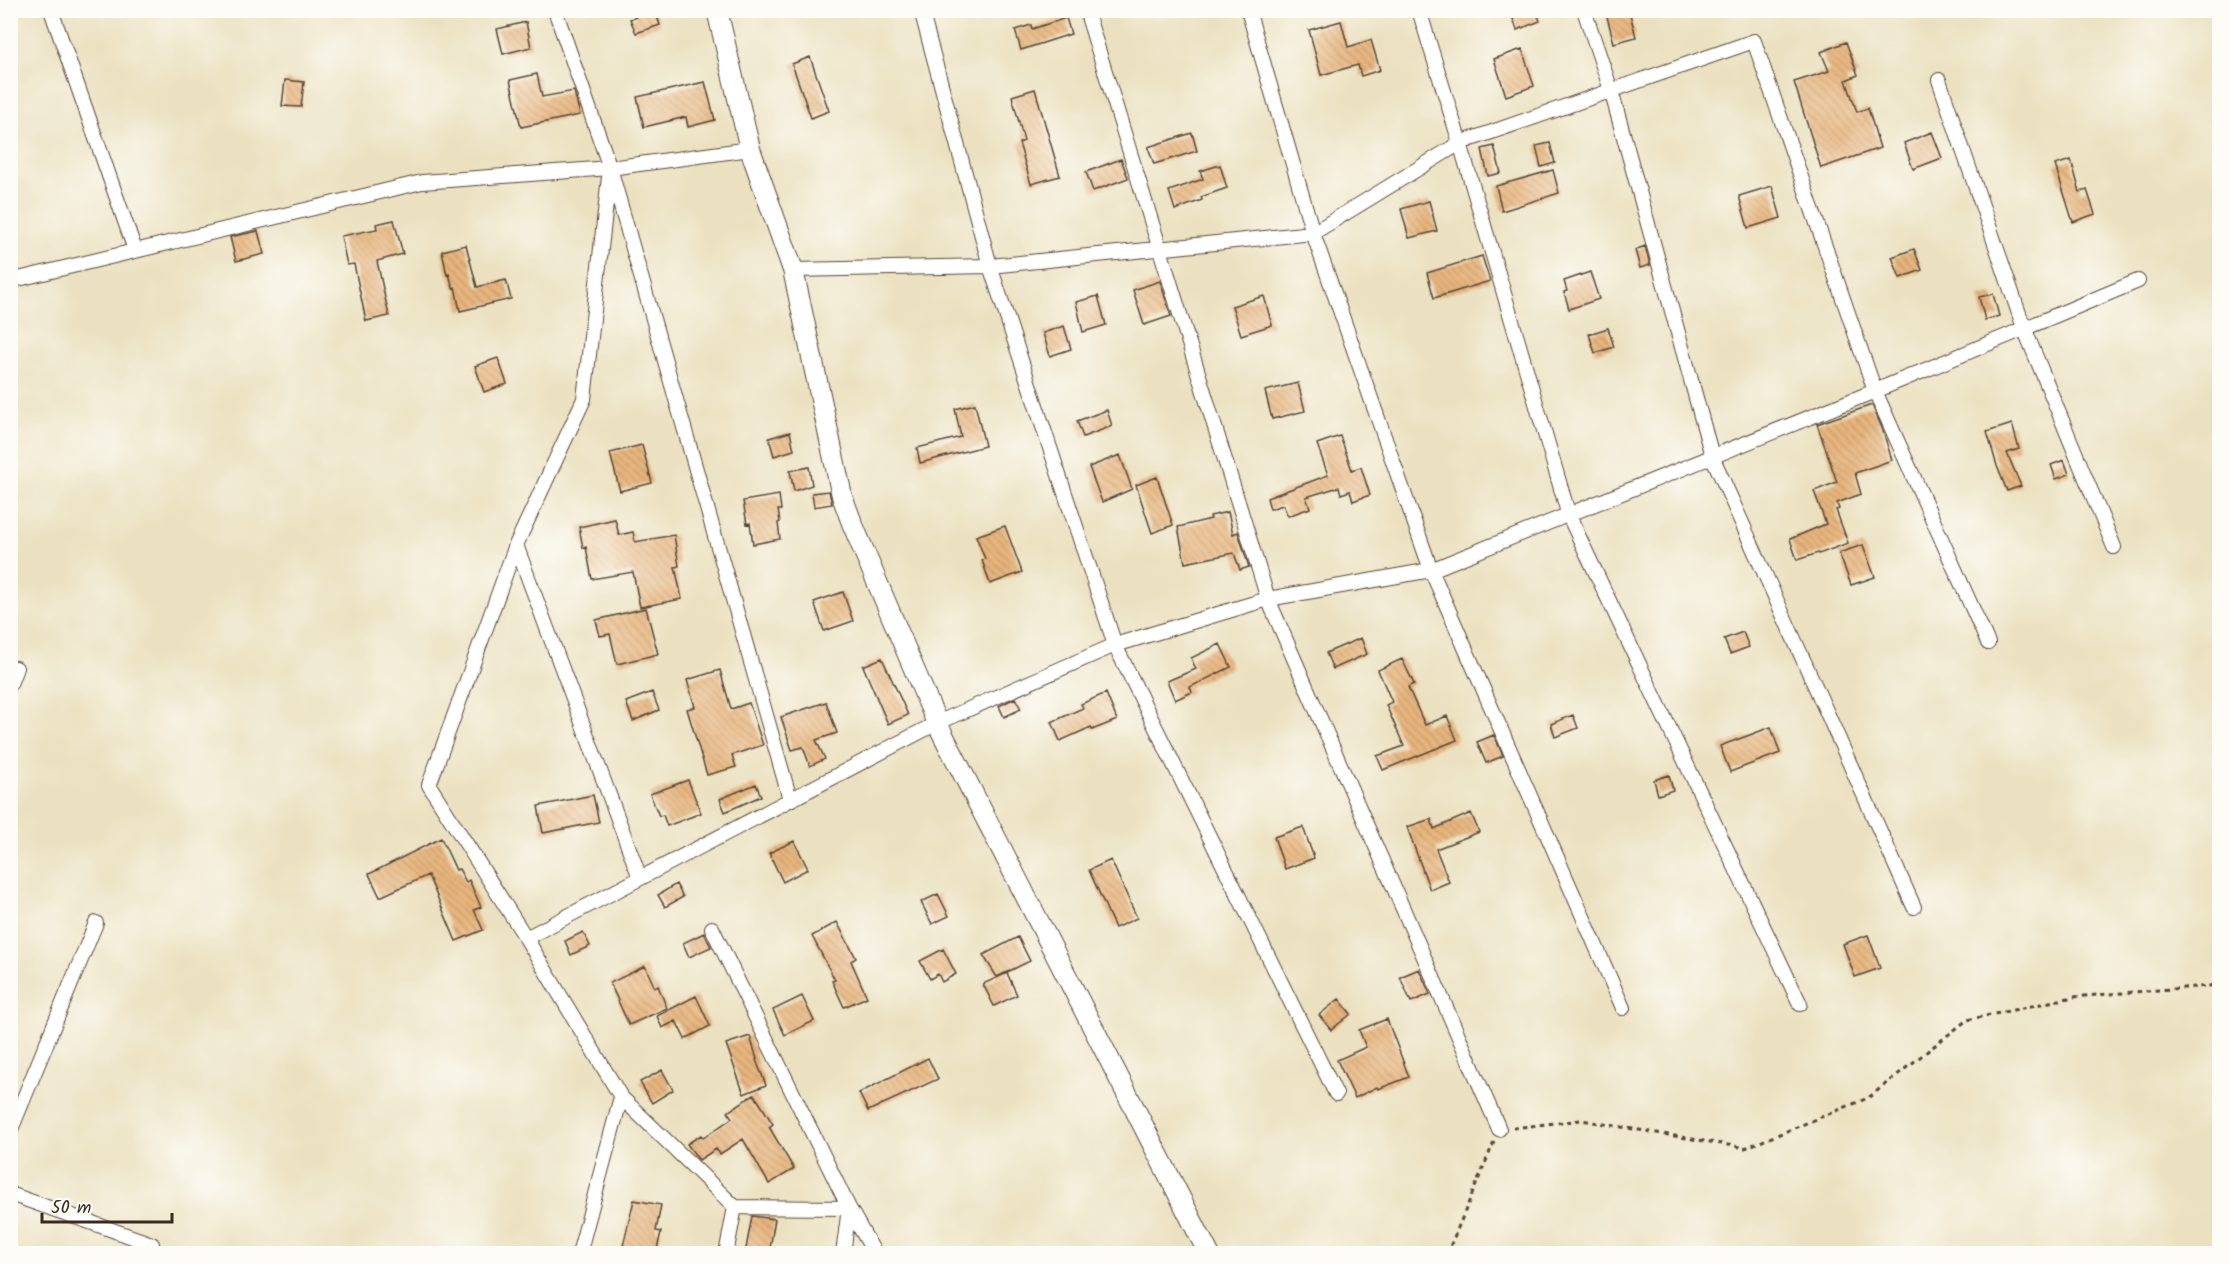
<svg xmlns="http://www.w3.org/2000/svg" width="2230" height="1264" font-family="Kalam,sans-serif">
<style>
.building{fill:url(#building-back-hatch)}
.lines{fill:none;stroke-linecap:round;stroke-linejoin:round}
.street-casing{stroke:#554536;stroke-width:16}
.secondary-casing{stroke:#554536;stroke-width:22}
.path{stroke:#554536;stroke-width:3;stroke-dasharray:4.5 4.5;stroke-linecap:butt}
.street{stroke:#fff;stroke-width:14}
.secondary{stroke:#fff;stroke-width:20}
</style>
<defs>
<pattern id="building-back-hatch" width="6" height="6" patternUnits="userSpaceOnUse" patternTransform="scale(1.5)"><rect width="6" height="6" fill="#e9b67e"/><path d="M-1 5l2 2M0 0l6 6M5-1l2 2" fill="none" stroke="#be9467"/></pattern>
</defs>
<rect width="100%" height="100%" fill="#fdfcf7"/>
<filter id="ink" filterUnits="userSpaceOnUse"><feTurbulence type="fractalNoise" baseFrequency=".0167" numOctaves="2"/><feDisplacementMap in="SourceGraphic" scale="12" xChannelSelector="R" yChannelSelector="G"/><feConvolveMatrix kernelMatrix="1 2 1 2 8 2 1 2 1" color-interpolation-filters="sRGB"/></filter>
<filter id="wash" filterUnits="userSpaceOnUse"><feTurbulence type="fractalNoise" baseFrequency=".008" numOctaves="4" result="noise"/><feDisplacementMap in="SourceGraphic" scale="24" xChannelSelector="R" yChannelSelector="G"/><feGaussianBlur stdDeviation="1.35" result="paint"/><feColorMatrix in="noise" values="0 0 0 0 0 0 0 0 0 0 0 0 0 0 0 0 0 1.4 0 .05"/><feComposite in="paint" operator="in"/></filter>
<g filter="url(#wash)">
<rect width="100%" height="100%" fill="#ebe1c0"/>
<g id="blocks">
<!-- building -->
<path class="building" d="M634 10H655L660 25 636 33 630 19 636 17Z
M1510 10H1536L1540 21 1517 30Z
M1615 10H1629L1636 37 1614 43 1606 13Z
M1066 18 1071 34 1021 50 1015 30 1031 25 1032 29Z
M1341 21 1348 47 1371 40 1380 70 1361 76 1358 65 1321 75 1309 30Z
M526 22 531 47 503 54 497 29Z
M1846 42 1858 75 1846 80 1857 112 1868 108 1880 148 1821 168 1794 82 1829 71 1821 52Z
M1522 49 1534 86 1506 96 1494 59Z
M810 57 829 111 811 118 792 64Z
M537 74 542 97 574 91 580 115 521 127 510 80Z
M285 80 304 82 301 107 282 106Z
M705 82 715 120 688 127 686 117 644 127 637 97Z
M1035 89 1060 176 1031 184 1019 143 1024 141 1012 96Z
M1932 132 1942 158 1913 169 1904 143Z
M1192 133 1197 151 1154 164 1148 147Z
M1550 143 1555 163 1541 167 1536 146Z
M1494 146 1501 173 1488 176 1482 149Z
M1121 159 1128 178 1093 191 1086 172Z
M2071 160 2080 192 2087 190 2095 214 2073 222 2055 165Z
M1220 165 1227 188 1201 197 1202 200 1175 210 1169 191 1203 179 1200 171Z
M1553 170 1559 193 1502 211 1496 186Z
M1772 186 1781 218 1748 228 1739 196Z
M1429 201 1437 231 1409 238 1401 209Z
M394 220 403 254 377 261 389 316 366 321 354 264 347 265 341 236 377 229 376 224Z
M258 231 264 254 236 261 230 237Z
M466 245 477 287 506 280 511 299 460 311 455 287 453 288 449 274 447 275 442 251Z
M1645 246 1650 265 1640 268 1635 250Z
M1914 249 1922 270 1900 278 1892 257Z
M1482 256 1490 281 1434 298 1427 273Z
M1590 272 1599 299 1569 309 1564 292 1567 291 1564 281Z
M1160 281 1171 316 1144 325 1133 290Z
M1993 294 1999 316 1985 320 1979 297Z
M1098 296 1106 325 1083 332 1076 302Z
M1264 296 1272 325 1241 335 1232 306Z
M1064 326 1071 349 1050 356 1043 333Z
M1608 328 1614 347 1595 353 1589 334Z
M498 358 507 384 484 392 475 366Z
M1298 383 1305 411 1272 419 1265 391Z
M975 404 985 446 920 463 917 448 961 437 955 409Z
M1872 405 1882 428 1892 460 1855 473 1861 494 1837 503 1839 509 1836 510 1848 543 1819 554 1818 553 1797 560 1790 539 1826 524 1814 491 1837 482 1817 424Z
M1107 410 1112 426 1083 437 1077 421Z
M2012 424 2019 449 2007 453 2021 486 2007 491 1997 466 1987 432Z
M790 432 794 450 774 456 769 438Z
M1340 436 1352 470 1361 467 1370 495 1353 501 1350 491 1341 494 1339 487 1306 497 1310 508 1288 516 1283 505 1270 509 1267 498 1328 475 1317 444Z
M642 445 652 483 620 491 610 453Z
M1120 455 1132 489 1102 502 1089 467Z
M2064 460 2069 474 2056 479 2051 465Z
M809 467 812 485 794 491 790 471Z
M1157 477 1173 525 1152 533 1136 485Z
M829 491 832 504 814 507 812 493Z
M779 495 781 510H778L780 522 778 523 780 539 753 544 750 523 747 524 743 501Z
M1228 512 1233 534 1238 532 1249 567 1240 570 1234 553 1185 563 1178 527 1211 519 1210 516Z
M615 519 619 535 633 532 635 542 674 535 679 566 675 567 682 599 640 607 633 572 592 579 586 547 583 548 579 527Z
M1005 526 1022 572 990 584 982 560 985 559 976 536Z
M1863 545 1875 577 1851 585 1839 553Z
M843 592 853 621 824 631 814 602Z
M646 608 658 654 617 664 610 634 600 636 596 620Z
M1743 632 1749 647 1730 654 1724 639Z
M1361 638 1367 654 1333 669 1326 653Z
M1220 644 1231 667 1190 687 1192 692 1175 700 1167 681 1196 669 1191 658Z
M882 658 908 715 888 724 863 666Z
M1402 659 1414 684 1408 687 1425 725 1447 716 1457 740 1383 770 1377 756 1404 746 1386 705 1392 702 1378 670Z
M720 670 731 709 749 703 763 745 732 755 736 767 707 775 687 709 695 707 687 680Z
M652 692 659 710 633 721 626 702Z
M1106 693 1117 720 1092 730 1091 727 1060 741 1052 722 1083 708 1081 704Z
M1015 698 1021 709 1004 717 999 706Z
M826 702 837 733 816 740 825 759 810 766 803 747 792 750 781 717Z
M1573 715 1578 728 1555 737 1551 724Z
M1771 727 1780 753 1730 772 1720 746Z
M1494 735 1503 756 1486 763 1477 742Z
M1669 775 1673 790 1658 795 1654 780Z
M688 780 701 813 667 826 663 815 659 816 650 794Z
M756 784 761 796 725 812 720 799Z
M593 795 599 822 543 833 538 806Z
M1471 813 1479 832 1436 849 1449 882 1430 890 1407 827 1431 819 1434 829Z
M1303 827 1314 858 1285 869 1274 837Z
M441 838 456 870 459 869 466 882 469 880 481 907 474 910 483 930 456 941 428 875 380 897 369 874Z
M794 841 808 869 783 882 769 853Z
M1111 860 1137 918 1115 928 1089 870Z
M676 884 683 897 665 907 658 895Z
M938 894 949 916 932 924 921 902Z
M837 922 856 958 851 961 867 997 844 1007 832 981 835 980 812 936Z
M583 932 590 946 571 955 565 941Z
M704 933 711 947 689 957 683 943Z
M1868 935 1880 968 1855 977 1843 944Z
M1018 937 1030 961 997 977 983 955Z
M943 949 956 974 942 982 938 974 930 979 920 961Z
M645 966 655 988 658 986 667 1008 629 1025 610 983Z
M1419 969 1430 994 1411 1002 1400 977Z
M1007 973 1017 995 994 1006 983 984Z
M696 996 710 1026 685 1039 676 1021 662 1028 657 1016Z
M802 996 814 1021 785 1035 773 1010Z
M1339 999 1351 1014 1331 1030 1319 1015Z
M1387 1019 1409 1077 1378 1089 1377 1087 1355 1098 1337 1060 1366 1047 1359 1030Z
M750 1036 757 1059 756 1060 766 1085 744 1094 726 1044Z
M928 1058 938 1079 868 1111 859 1093Z
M662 1070 673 1090 652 1103 640 1082Z
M754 1094 773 1124 769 1127 794 1169 769 1184 743 1139 720 1154 716 1149 699 1160 687 1144 701 1135 703 1138 732 1118 728 1112Z
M634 1200 661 1205 656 1231 661 1232 656 1254H621Z
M752 1216 775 1219 769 1254H745Z"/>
</g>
</g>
<g filter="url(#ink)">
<use href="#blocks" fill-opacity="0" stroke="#554536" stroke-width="1.5"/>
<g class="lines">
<defs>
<path id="street" d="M51 10 135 250
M555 10 610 168 790 799
M921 10 990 266 1115 645 1336 1094
M1086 10 1268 599 1499 1129
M1248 10 1313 233 1431 570 1623 1008
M1419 10 1460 143 1569 516 1800 1004
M1584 10 1611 90 1712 456 1914 907
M1939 80 2024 328 2114 547
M610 168 584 399 516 545 429 785 526 938 621 1097 735 1207 849 1208 843 1254
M793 270 990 266 1313 233 1460 143 1754 41 1875 391 1988 643
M10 281 422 182 610 168 750 149
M516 545 640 878
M10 684 16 668
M712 928 849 1208 875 1254
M526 938 937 723 1115 645 1268 599 1431 570 1875 391 2138 281
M10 1132 96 923
M10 1194 152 1244
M579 1254 621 1097
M726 1254 735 1207"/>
<path id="secondary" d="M717 10 750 149 793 270 842 496 852 523 937 723 1209 1254"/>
</defs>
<!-- street casing -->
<use href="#street" class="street-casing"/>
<!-- secondary casing -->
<use href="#secondary" class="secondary-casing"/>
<!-- path -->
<path class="path" d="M1513 1128 1581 1120 1745 1148 1868 1098 1967 1020 2073 997 2220 985
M1447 1254 1494 1142"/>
<!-- street -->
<use href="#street" class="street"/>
<!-- secondary -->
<use href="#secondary" class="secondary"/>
</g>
</g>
<!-- margin -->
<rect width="2230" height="1264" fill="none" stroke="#fdfcf7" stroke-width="36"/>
<!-- scale -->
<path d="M42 1213v9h130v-9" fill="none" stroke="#3b2a1e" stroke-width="3"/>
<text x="51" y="1213" font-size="18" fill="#3b2a1e" stroke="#fdfcf7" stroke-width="4.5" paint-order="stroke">50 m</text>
</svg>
